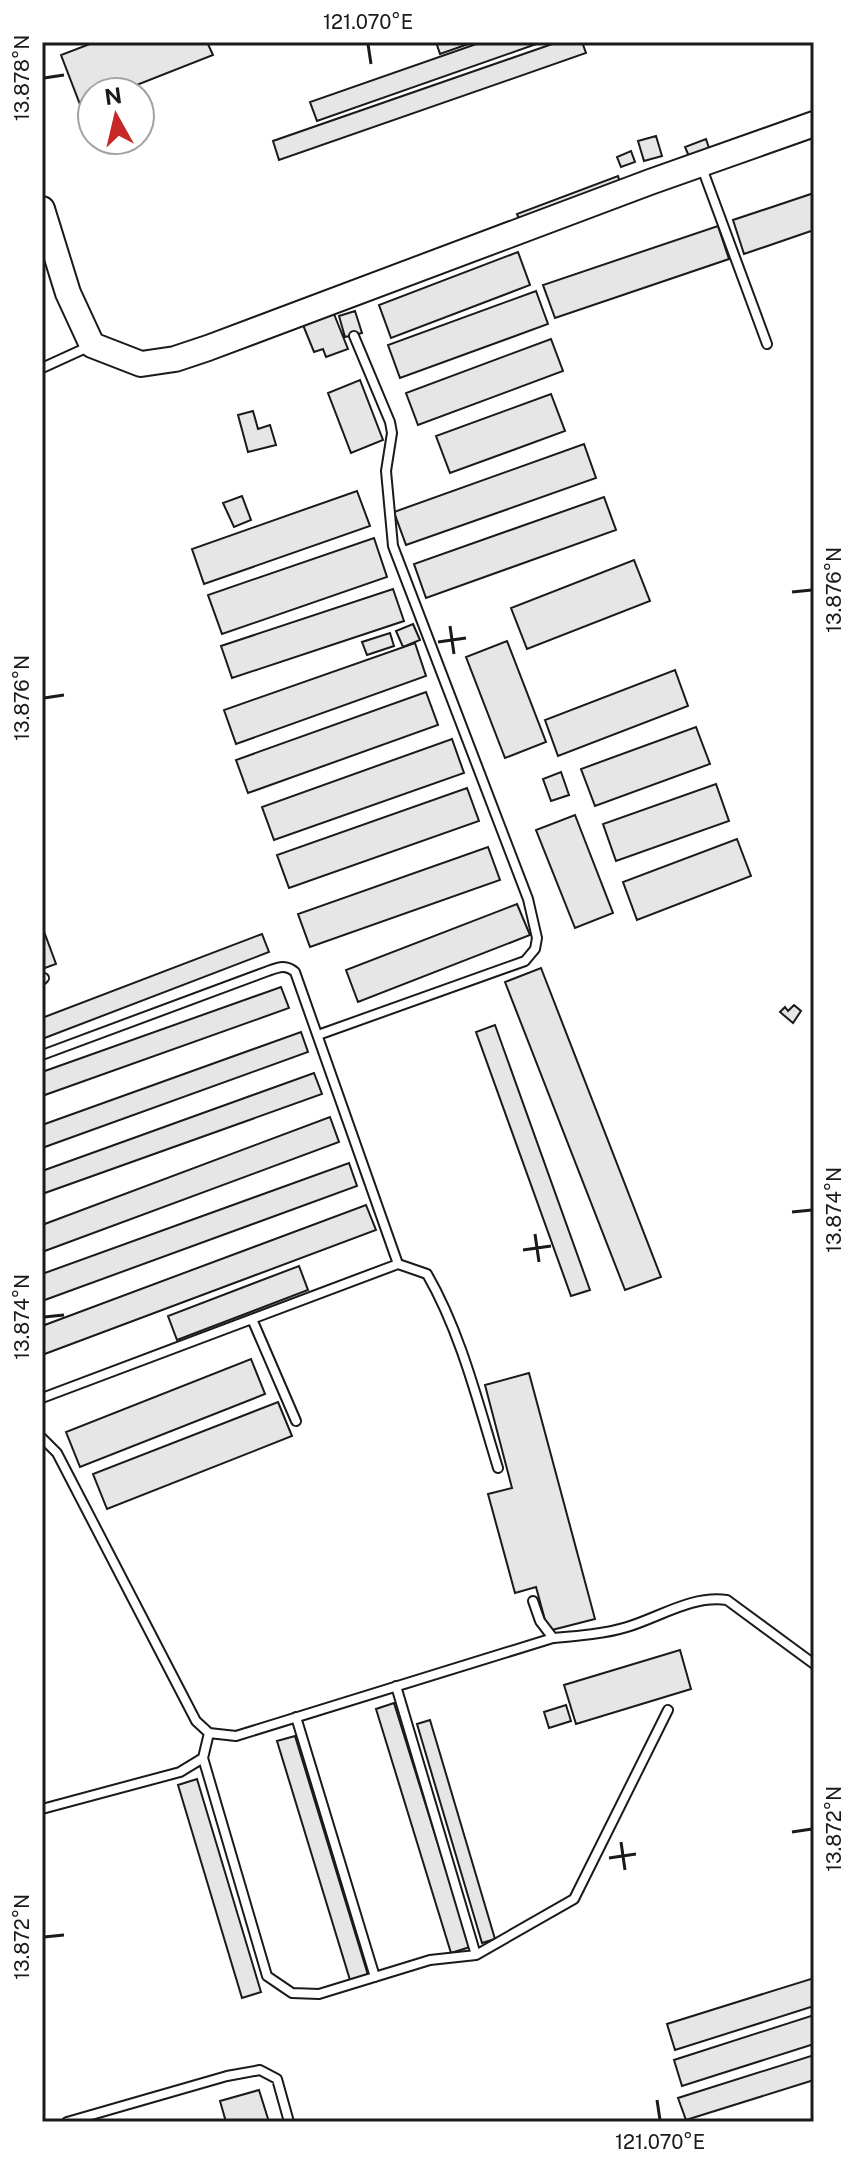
<svg xmlns="http://www.w3.org/2000/svg" width="856" height="2164" font-family="'Public Sans',sans-serif">
<style>
.building{fill:#e6e6e6;stroke:#1a1a1a;stroke-width:2}
.lines{fill:none;stroke-linecap:round;stroke-linejoin:round}
.lane-casing{stroke:#1a1a1a;stroke-width:12}
.secondary-casing{stroke:#1a1a1a;stroke-width:28}
.lane{stroke:#fff;stroke-width:8}
.secondary{stroke:#fff;stroke-width:24}
.ticks{fill:none;stroke:#1a1a1a;stroke-width:3}
.neatline{fill:none;stroke:#1a1a1a;stroke-width:3}
.ticks-label{font-size:20px;text-anchor:middle;fill:#1a1a1a}
</style>
<rect width="100%" height="100%" fill="#fff"/>
<!-- building -->
<path class="building" d="M95 42H207L213 55 119 92H92V103L81 107 61 55Z
M436 42H474L440 54Z
M482 42H542L317 121 310 102Z
M558 42H582L586 53 279 160 273 141Z
M656 136 662 156 644 161 638 141Z
M706 139 711 154 691 161 685 147Z
M631 151 635 162 621 167 617 157Z
M618 176 621 186 521 223 517 214Z
M814 193V230L744 254 733 220Z
M718 226 729 259 555 318 543 285Z
M518 252 530 285 391 338 379 305Z
M536 291 548 324 400 378 388 345Z
M355 311 362 333 345 337 339 316Z
M334 314 348 349 326 357 323 349 314 352 303 325Z
M551 339 563 371 418 425 406 393Z
M360 380 383 440 351 453 328 393Z
M551 394 565 431 450 473 436 436Z
M253 411 258 429 270 425 276 445 248 452 238 415Z
M584 444 596 478 406 545 394 512Z
M357 491 370 526 204 584 192 549Z
M242 496 251 520 234 527 223 503Z
M604 497 616 530 426 598 414 564Z
M374 538 387 577 222 634 208 595Z
M634 560 650 601 527 649 511 608Z
M393 589 404 621 232 678 221 646Z
M413 624 420 640 403 647 396 631Z
M390 633 394 646 367 655 362 642Z
M507 641 546 742 505 758 466 657Z
M415 643 426 676 236 744 224 710Z
M675 670 688 706 558 756 545 720Z
M426 692 438 725 248 793 236 760Z
M696 727 710 764 595 806 581 769Z
M452 739 464 773 274 840 262 807Z
M561 772 569 795 551 801 543 779Z
M716 784 729 821 616 861 603 824Z
M467 788 479 821 289 888 277 855Z
M575 815 613 913 575 928 536 830Z
M737 839 751 876 637 920 623 882Z
M488 847 500 880 310 947 298 914Z
M517 904 530 935 358 1002 346 970Z
M42 926 56 964 42 969Z
M262 934 269 952 42 1039V1018Z
M541 968 661 1277 625 1290 505 982Z
M281 987 289 1008 42 1096V1072Z
M794 1005 801 1011 793 1023 780 1012 785 1007 788 1011Z
M495 1025 590 1290 571 1296 476 1032Z
M301 1032 308 1052 42 1148V1125Z
M314 1073 322 1094 42 1194V1171Z
M330 1117 339 1142 42 1252V1225Z
M349 1163 357 1186 42 1301V1274Z
M366 1205 376 1230 42 1355V1326Z
M299 1266 308 1290 177 1340 168 1316Z
M251 1359 265 1394 80 1467 66 1432Z
M529 1373 595 1619 548 1631 536 1587 515 1593 488 1494 512 1488 485 1385Z
M278 1402 292 1436 107 1509 93 1474Z
M680 1650 691 1689 576 1724 564 1685Z
M394 1703 470 1947 451 1953 376 1709Z
M566 1705 571 1721 549 1728 544 1712Z
M430 1720 495 1939 482 1943 417 1724Z
M295 1736 368 1975 350 1980 277 1741Z
M197 1779 261 1992 242 1998 178 1785Z
M814 1978V2006L675 2050 667 2024Z
M814 2015V2044L682 2086 674 2060Z
M814 2055V2080L686 2120 678 2098Z
M259 2090 269 2122H226L220 2101Z"/>
<g class="lines">
<defs>
<path id="lane" d="M702 168 767 344
M42 368 88 347
M42 980 44 978
M318 1035 525 961 535 949 537 938 528 899 393 546 386 471 392 433 390 422 354 336
M42 1055 268 971C279 967 286 964 295 972L398 1264
M252 1319 296 1421
M42 1398 398 1264 427 1274C461 1333 478 1403 498 1468
M42 1438 57 1453 196 1721 209 1733 236 1736 553 1638
M533 1601 540 1621 553 1638C577 1636 604 1634 627 1627 660 1617 692 1595 727 1600L814 1664
M396 1686 476 1955
M296 1717 375 1977
M209 1733 203 1758 267 1976 292 1993 319 1994 430 1960 476 1955 574 1899 668 1710
M42 1809 180 1772 203 1758
M67 2122 227 2076 260 2070 277 2079 289 2122"/>
<path id="secondary" d="M42 209 68 293 92 345 141 364 175 359 208 348 650 182 814 124"/>
</defs>
<!-- lane casing -->
<use href="#lane" class="lane-casing"/>
<!-- secondary casing -->
<use href="#secondary" class="secondary-casing"/>
<!-- lane -->
<use href="#lane" class="lane"/>
<!-- secondary -->
<use href="#secondary" class="secondary"/>
</g>
<!-- ticks -->
<path class="ticks" d="M368 44 371 64M44 78 64 75M792 592 812 590M450 626 454 654M438 642 466 638M44 698 64 695M792 1212 812 1210M535 1234 539 1262M523 1250 551 1246M44 1317 64 1315M792 1832 812 1829M621 1842 625 1870M609 1858 636 1854M44 1937 64 1935M657 2100 660 2120"/>
<!-- border -->
<rect width="856" height="2164" fill="none" stroke="#ffffff" stroke-width="88"/>
<!-- north arrow -->
<g transform="translate(116 116) rotate(352)"><circle r="38" fill="#ffffff" stroke="#a3a3a3" stroke-width="2"/>
<path d="M0-6L14 30L0 20L-14 30Z" fill="#c62828"/>
<text y="-12" font-size="22" font-weight="bold" text-anchor="middle" fill="#1a1a1a">N</text>
</g>
<rect x="44" y="44" width="768" height="2076" class="neatline"/>
<g class="ticks-label">
<text x="368" y="29">121.070°E</text>
<text transform="translate(22 78) rotate(-90)" y="7">13.878°N</text>
<text transform="translate(834 590) rotate(-90)" y="7">13.876°N</text>
<text transform="translate(22 698) rotate(-90)" y="7">13.876°N</text>
<text transform="translate(834 1210) rotate(-90)" y="7">13.874°N</text>
<text transform="translate(22 1317) rotate(-90)" y="7">13.874°N</text>
<text transform="translate(834 1829) rotate(-90)" y="7">13.872°N</text>
<text transform="translate(22 1937) rotate(-90)" y="7">13.872°N</text>
<text x="660" y="2149">121.070°E</text>
</g>
</svg>
